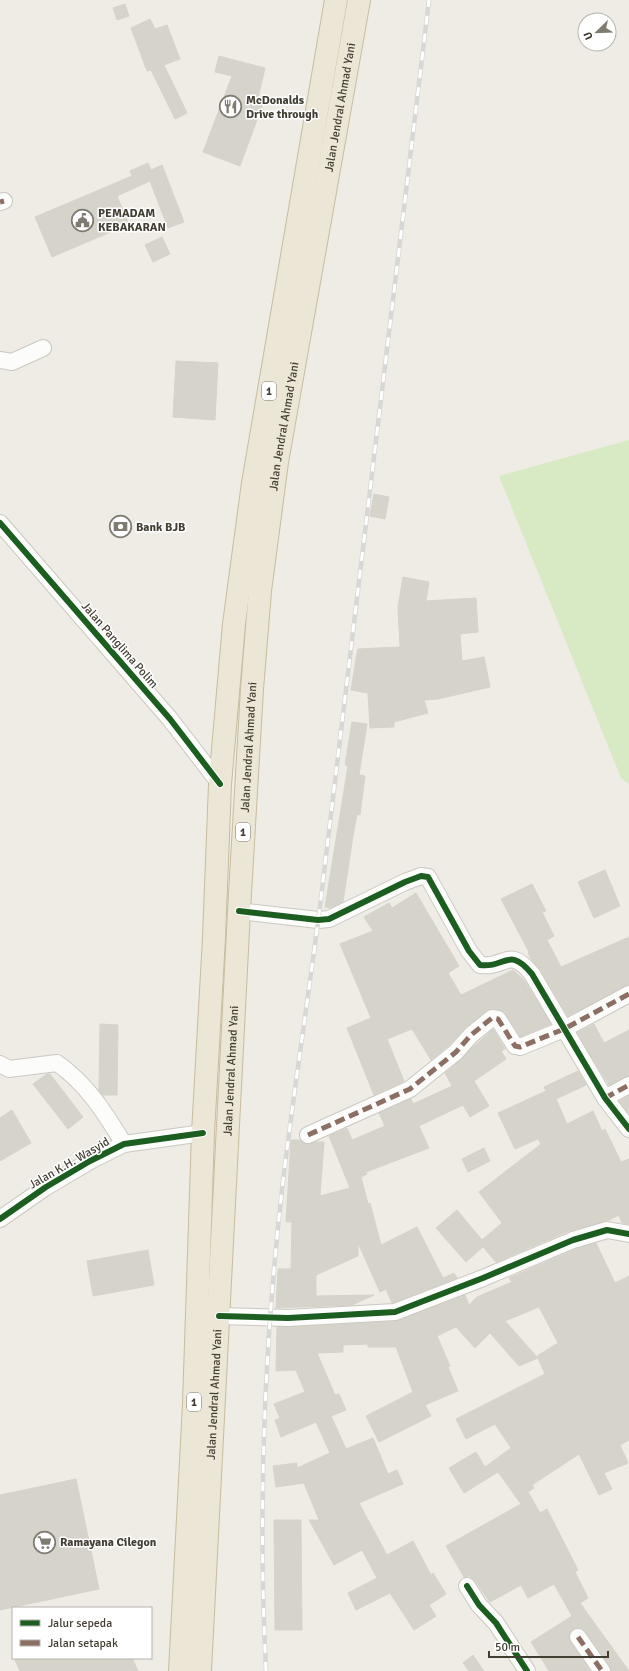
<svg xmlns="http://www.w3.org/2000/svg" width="629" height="1671" font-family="Signika,sans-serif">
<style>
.green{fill:#d7eac3}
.building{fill:#d6d3cb;stroke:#d6d3cb}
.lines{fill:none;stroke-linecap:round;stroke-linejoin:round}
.street-casing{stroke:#cac8c1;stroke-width:18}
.highway-casing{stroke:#c7bc9f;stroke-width:24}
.street{stroke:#fcfcfb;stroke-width:16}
.highway{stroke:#ebe6d6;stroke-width:22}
.rail-casing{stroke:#d7d7d6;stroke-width:4.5}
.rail{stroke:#fff;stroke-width:3;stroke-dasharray:9;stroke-linecap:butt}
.quiet{stroke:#8d6e63;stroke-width:5;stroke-dasharray:10 5;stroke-linecap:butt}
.cycleway-casing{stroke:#fff;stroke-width:8}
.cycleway{stroke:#1b5e20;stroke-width:6}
.labels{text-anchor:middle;stroke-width:3;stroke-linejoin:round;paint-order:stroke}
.shield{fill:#fff;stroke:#7b7870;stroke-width:1}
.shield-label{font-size:11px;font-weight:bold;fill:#433e32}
.poi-label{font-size:12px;font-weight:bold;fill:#433e32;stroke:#fff;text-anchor:start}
.street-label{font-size:12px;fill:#433e32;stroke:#fff}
</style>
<rect width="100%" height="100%" fill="#eeece4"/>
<!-- green -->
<path class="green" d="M629 440V784L621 778 499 476Z"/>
<!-- building -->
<path class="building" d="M125 4 129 16 117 20 113 8Z
M150 19 155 29 167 25 180 59 164 65 187 113 175 119 151 70 147 71 131 28Z
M219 56 265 68 258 98 264 101 240 166 203 152 232 76 215 72Z
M148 163 151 170 162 165 184 222 168 228 150 181 117 196 129 224 52 257 35 217 132 176 130 171Z
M162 237 170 254 153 262 145 245Z
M176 361 218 363 215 420 173 417Z
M374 494 389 497 385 519 370 516Z
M403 577 429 582 426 601 476 598 478 632 460 634 462 661 484 657 490 687 438 699 424 700 428 713 394 722V727L370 728 368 693 351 690 357 653 358 649 400 647 398 607Z
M352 722 367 724 359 775 365 776 360 815 357 814 353 836 343 902 331 908 325 907 348 766 345 765Z
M605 870 620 906 594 918 578 882Z
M532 884 546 911 542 912 554 936 547 940 561 967 629 937V985L568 1016 540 969 531 959 528 953 529 952 501 899Z
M416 893 459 966 448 973 461 995 513 970 524 980 551 1024 520 1037 504 1011 489 1009 465 1028 449 1045 431 1060 412 1029 387 1039 404 1081 374 1095 347 1028 371 1018 340 944 373 931 364 917 389 903 392 908Z
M100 1024 118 1025 117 1095H103L99 1091Z
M594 1024 604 1043 629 1030V1076L609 1085 577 1033Z
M493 1029 505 1049 501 1051 506 1059 474 1081 489 1106 470 1117 463 1105 419 1126 429 1148 366 1172 367 1174 361 1177 368 1204 370 1203 381 1245 417 1227 443 1278 454 1273 457 1278 392 1303 386 1289 380 1292 358 1243V1256L316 1275V1296L374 1295 352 1305 276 1308 278 1269H291L292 1222H286L291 1140H301L307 1144 316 1142H324L320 1196 350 1188 329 1136 347 1128 352 1140 385 1126 379 1113 411 1099 413 1104 452 1086 445 1073Z
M578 1071 586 1085 556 1099 567 1124 593 1111 602 1131 605 1129 621 1162 629 1159V1224L622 1223 619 1215 607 1221 569 1231 496 1262 483 1247 466 1262 436 1228 457 1210 482 1240 502 1223 479 1192 541 1144 538 1139 515 1149 498 1113 546 1091 544 1087Z
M47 1074H50L83 1117 68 1129 33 1084Z
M629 1096V1113L619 1101Z
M12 1110 31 1143 0 1161V1118Z
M484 1148 490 1161 468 1172 462 1159Z
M596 1243 615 1283 629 1276V1440L620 1445 628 1463 604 1473 612 1489 599 1495 579 1454 532 1485 534 1488 528 1492 540 1513 547 1509 578 1570 575 1572 588 1598 580 1603 629 1671H611L610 1666 586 1632 578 1628 572 1630 569 1638 590 1671H549L531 1642 572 1616 554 1584 528 1598 521 1585 490 1602 475 1581 469 1576 464 1577 446 1546 521 1504 498 1472 464 1493 449 1468 476 1452 485 1467 511 1448 495 1424 466 1439 456 1419 545 1374 537 1356 558 1343 539 1307 505 1321 538 1358 519 1366 490 1333 475 1348 456 1327 437 1336 450 1366 448 1367 458 1391 425 1405 431 1416 379 1442 366 1416 413 1392 396 1347H368V1344L343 1345V1352L317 1353 335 1395 339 1394 346 1410 331 1416 346 1449 373 1438 388 1474 397 1470 403 1484 359 1503 387 1555 413 1541 431 1575 433 1573 446 1594 429 1605 436 1616 414 1630 390 1593 356 1610 348 1593 377 1578 362 1550 334 1565 309 1520H319L304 1483 276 1487 273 1466 297 1463V1468L330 1453 316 1422 281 1437 275 1420 280 1418 274 1404 305 1392 296 1370 276 1371 277 1327 396 1321 465 1295 469 1305 477 1297 512 1282 509 1278 576 1249Z
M148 1250 154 1285 93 1296 87 1261Z
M76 1479 99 1589 0 1610V1495Z
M274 1520H301L302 1630H275Z
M473 1655 484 1671H469L463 1663Z
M14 1658H132L138 1671H20Z"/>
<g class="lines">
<defs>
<path id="street" d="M0 202 4 201
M0 360 12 362 43 348
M0 523 170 719 220 784
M239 911 318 920 329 919 405 882 421 876 428 877 469 951 480 965C505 969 508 945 532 974L605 1098 629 1129
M0 1064 9 1069 57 1063C87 1084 105 1113 124 1144
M605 1098 629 1085
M308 1135 410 1089 456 1052 471 1035 492 1018 498 1019 515 1046 520 1047 564 1029 629 994
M0 1219 46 1187 90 1161 124 1144 203 1133
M219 1316 288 1318 395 1312 483 1278 573 1240 607 1230 629 1234
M467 1586 479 1605 496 1623 527 1671
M578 1637 602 1671"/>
<g id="highway">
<path d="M180 1671 194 1404 203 1133 214 938 220 784 234 624 253 483 336 0"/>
<path id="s1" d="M200 1671 239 911 252 689 260 591 277 462 359 0"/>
</g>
</defs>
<!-- street casing -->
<use href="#street" class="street-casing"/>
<!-- highway casing -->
<use href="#highway" class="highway-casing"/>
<!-- street -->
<use href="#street" class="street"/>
<!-- highway -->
<use href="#highway" class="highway"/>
<defs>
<path id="rail" d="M266 1671C258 1513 264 1348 282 1190 293 1095 308 1001 320 906 356 604 393 302 429 0"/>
</defs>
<!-- rail casing -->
<use href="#rail" class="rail-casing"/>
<!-- rail -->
<use href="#rail" class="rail"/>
<!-- quiet -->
<path class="quiet" d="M0 202 4 201
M605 1098 629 1085
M308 1135 410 1089 456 1052 471 1035 492 1018 498 1019 515 1046 520 1047 564 1029 629 994
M578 1637 602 1671"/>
<defs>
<path id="cycleway" d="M0 523 170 719 220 784
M239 911 318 920 329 919 405 882 421 876 428 877 469 951 480 965C505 969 508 945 532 974L605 1098 629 1129
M0 1219 46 1187 90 1161 124 1144 203 1133
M219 1316 288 1318 395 1312 483 1278 573 1240 607 1230 629 1234
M467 1586 479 1605 496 1623 527 1671"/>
</defs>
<!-- cycleway casing -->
<use href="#cycleway" class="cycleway-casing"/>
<!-- cycleway -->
<use href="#cycleway" class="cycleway"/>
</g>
<!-- icons -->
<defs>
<symbol id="restaurant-ring" viewBox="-11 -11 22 22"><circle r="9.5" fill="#fff" stroke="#7f7b70" stroke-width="1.5"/><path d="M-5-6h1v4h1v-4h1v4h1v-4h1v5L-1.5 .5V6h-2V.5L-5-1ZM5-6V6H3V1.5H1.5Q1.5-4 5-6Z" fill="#7f7b70"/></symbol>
<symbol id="civic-ring" viewBox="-11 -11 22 22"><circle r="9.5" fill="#fff" stroke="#7f7b70" stroke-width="1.5"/><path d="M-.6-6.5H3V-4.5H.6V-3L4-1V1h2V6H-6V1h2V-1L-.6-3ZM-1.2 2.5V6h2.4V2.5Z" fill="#7f7b70"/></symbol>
<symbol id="bank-ring" viewBox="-11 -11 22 22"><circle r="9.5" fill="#fff" stroke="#7f7b70" stroke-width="1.5"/><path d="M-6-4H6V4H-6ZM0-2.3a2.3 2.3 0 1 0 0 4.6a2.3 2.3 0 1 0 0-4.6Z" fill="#7f7b70"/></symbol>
<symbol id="supermarket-ring" viewBox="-11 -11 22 22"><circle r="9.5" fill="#fff" stroke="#7f7b70" stroke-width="1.5"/><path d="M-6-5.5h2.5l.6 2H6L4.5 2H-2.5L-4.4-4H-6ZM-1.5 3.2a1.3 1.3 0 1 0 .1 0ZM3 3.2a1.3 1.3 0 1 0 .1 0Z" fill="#7f7b70"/></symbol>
</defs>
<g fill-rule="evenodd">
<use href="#restaurant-ring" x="218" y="94" width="25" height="25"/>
<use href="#civic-ring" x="70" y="208" width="25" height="25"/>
<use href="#bank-ring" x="108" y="514" width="25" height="25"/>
<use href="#supermarket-ring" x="32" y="1530" width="25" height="25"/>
</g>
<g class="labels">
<!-- shield labels -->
<g class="shield">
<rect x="262" y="382" width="14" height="18" rx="3"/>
<rect x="236" y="823" width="14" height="18" rx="3"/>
<rect x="187" y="1393" width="14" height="18" rx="3"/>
</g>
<g class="shield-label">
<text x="269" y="395">1</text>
<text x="243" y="836">1</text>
<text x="194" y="1406">1</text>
</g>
<!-- poi labels -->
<g class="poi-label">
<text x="246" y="104">McDonalds<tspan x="246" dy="14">Drive through</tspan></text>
<text x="98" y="217">PEMADAM<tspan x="98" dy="14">KEBAKARAN</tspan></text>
<text x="136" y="531">Bank BJB</text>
<text x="60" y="1546">Ramayana Cilegon</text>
</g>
<!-- street labels -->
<g class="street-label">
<text dy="4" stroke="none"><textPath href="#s1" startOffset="1572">Jalan Jendral Ahmad Yani</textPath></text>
<text dy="4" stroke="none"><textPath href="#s1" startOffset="1248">Jalan Jendral Ahmad Yani</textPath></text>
<text transform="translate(120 645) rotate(49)" y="4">Jalan Panglima Polim</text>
<text dy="4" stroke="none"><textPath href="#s1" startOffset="925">Jalan Jendral Ahmad Yani</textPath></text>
<text dy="4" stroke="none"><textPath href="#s1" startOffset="601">Jalan Jendral Ahmad Yani</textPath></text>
<text transform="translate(69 1163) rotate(-30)" y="4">Jalan K.H. Wasyid</text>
<text dy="4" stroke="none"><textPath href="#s1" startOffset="277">Jalan Jendral Ahmad Yani</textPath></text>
</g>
</g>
<!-- legend -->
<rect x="12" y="1607" width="140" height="52" fill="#ffffff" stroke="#b4b2ad"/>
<rect x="20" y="1620" width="20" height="6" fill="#1b5e20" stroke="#b4b2ad"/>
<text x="48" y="1627" font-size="12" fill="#433e32">Jalur sepeda</text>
<rect x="20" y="1640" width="20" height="6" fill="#8d6e63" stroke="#b4b2ad"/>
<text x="48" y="1647" font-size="12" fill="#433e32">Jalan setapak</text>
<!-- north arrow -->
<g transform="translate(597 32) rotate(247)"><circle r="19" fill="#ffffff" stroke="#b4b2ad"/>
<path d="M0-3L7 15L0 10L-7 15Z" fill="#7f7b70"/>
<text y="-6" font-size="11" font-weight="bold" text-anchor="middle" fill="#433e32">U</text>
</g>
<!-- scale -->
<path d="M489 1651v6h119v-6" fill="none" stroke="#433e32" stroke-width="2"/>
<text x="495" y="1651" font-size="12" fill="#433e32" stroke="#ffffff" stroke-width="3" paint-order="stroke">50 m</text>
</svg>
